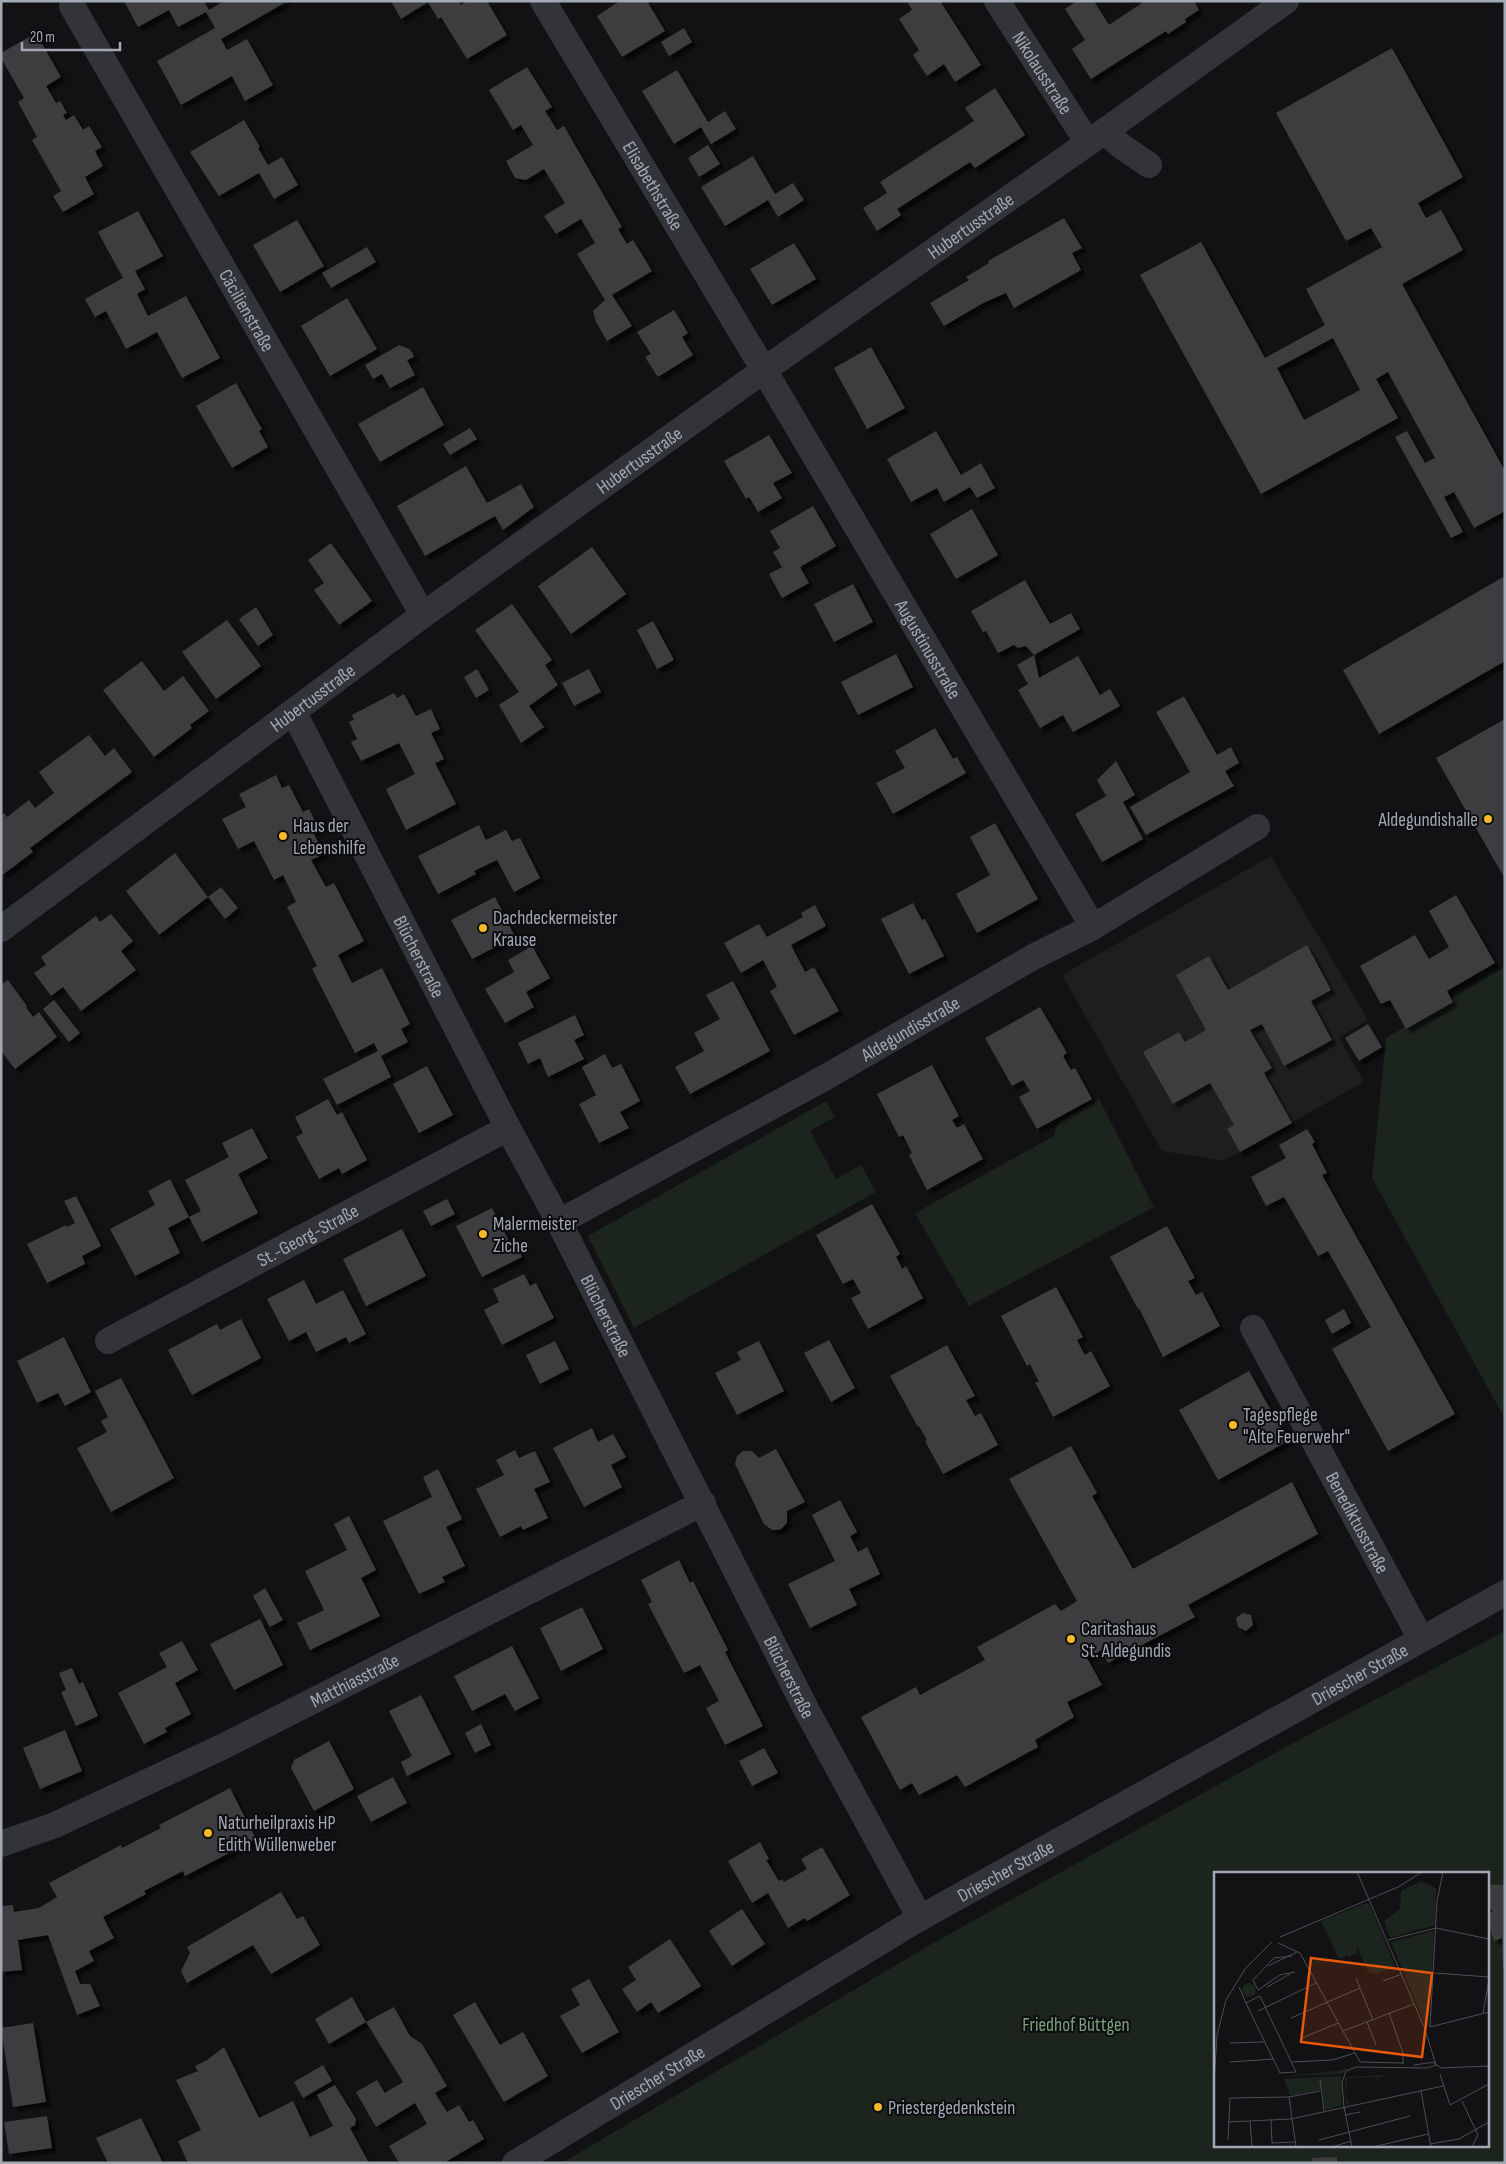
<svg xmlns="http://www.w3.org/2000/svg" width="1506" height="2164" font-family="'Sofia Sans Condensed',sans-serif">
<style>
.built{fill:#1e1e21}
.green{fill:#1c241e;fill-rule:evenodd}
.building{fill:#3c3d41;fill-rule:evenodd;filter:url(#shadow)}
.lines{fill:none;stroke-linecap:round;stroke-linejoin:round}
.street{stroke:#333439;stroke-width:26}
.poi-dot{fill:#f6b928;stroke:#0d0d0f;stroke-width:2}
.labels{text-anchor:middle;stroke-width:4;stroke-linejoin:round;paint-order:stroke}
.street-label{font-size:19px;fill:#a3a8b5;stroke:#0d0d0f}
.poi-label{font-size:19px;fill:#a3a8b5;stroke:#0d0d0f;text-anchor:start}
.park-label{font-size:19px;fill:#7aa17d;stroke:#0d0d0f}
.inset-road{fill:none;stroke:#4c4e54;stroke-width:1}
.view{fill:#e8590c;fill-opacity:0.15;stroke:#e8590c;stroke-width:2.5}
.inset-edge{fill:none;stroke:#a3a8b5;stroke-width:2.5}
</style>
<defs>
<filter id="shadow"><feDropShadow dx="4.5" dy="4.5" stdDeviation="1" flood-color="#0009"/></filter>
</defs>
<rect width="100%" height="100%" fill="#121214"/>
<!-- built -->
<path class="built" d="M1271 856 1368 1020 1339 1037 1364 1082 1223 1161 1162 1151 1062 975Z"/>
<!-- green -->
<path class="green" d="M1505 967V1419L1372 1178 1386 1038Z
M1099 1099 1154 1207 969 1306 915 1213 1054 1136 1058 1122Z
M826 1101 835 1117 810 1131 836 1179 861 1165 876 1192 634 1328 588 1236Z
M1505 1631V2163H562L935 1942 1293 1743ZM1215 1873H1487V2145H1215Z"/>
<!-- building -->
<path class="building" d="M124 1H204L209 10 224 1H288L221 39 227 50 247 39 273 85 245 101 232 76 181 105 157 61 215 28 206 12 178 27 169 10 138 27Z
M391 1H458L461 5 467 1H487L507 35 467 59 441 17 438 19 428 2 401 19Z
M620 1H647L665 31 622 57 597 16Z
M907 1H940L981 65 955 82 944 64 927 76 913 55 919 50 899 19 912 10Z
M1077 1H1094L1109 25 1145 1H1194L1199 10 1185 19 1186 22 1168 34 1166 31 1091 79 1072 49 1085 40 1065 9Z
M684 28 692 42 669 56 661 42Z
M36 33 61 77 46 86 56 103 60 101 67 113 63 115 66 120 74 115 83 130 89 126 102 147 95 151 103 166 85 177 94 194 63 212 53 196 61 191 32 140 37 137 18 102 24 98 1 58V53Z
M1392 48 1463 177 1418 203 1426 218 1441 210 1463 250 1402 284 1505 471V511L1474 528 1454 492 1444 497 1463 532 1451 538 1395 437 1407 431 1425 463 1435 458 1388 372 1376 379 1398 418 1261 494 1140 275 1201 242 1265 358 1325 325 1306 289 1382 247 1371 228 1346 241 1276 113ZM1333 338 1360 390 1304 420 1277 368Z
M527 67 552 107 545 111 557 130 564 126 622 227 618 229 627 244 633 240 652 271 612 295 632 326 607 341 596 322 593 311 605 300 577 254 595 243 581 219 556 234 544 216 565 203 544 169 526 180 515 178 506 161 533 145 521 125 513 130 489 90Z
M677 70 708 122 725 111 736 129 711 144 701 127 674 144 642 91Z
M995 88 1025 135 975 168 970 162 897 209 901 215 877 231 863 208 887 193 880 182 974 121 965 108Z
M244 120 260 147 258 148 268 165 282 157 298 185 274 199 259 173 219 196 190 152Z
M708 145 720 164 699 177 688 158Z
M753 156 775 194 793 183 804 200 778 217 768 200 725 226 701 187Z
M138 211 163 256 135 271 145 289 137 294 148 316 186 296 220 358 182 378 157 332 126 349 106 311 95 317 85 299 123 278 98 232Z
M1064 218 1082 248 1072 253 1081 270 1014 308 1006 293 983 303 944 326 930 303 969 280 966 277 989 263 988 261Z
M297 220 324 266 280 292 253 245Z
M794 243 816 279 772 305 750 269Z
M367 247 376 262 331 288 322 273Z
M347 298 377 349 330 376 301 326Z
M674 310 688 333 682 337 693 355 658 377 645 357 651 354 637 332Z
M399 345 409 349 412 352 414 357 407 360 415 375 390 388 382 374 373 379 365 365Z
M871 347 905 408 867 429 834 368Z
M236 383 262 429 259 431 268 447 232 468 196 406Z
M423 387 444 425 380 462 358 424Z
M470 428 477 439 450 455 443 444Z
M936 431 961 475 981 463 995 488 977 498 970 487 944 502 937 488 911 502 887 459Z
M769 435 792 473 773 483 782 498 758 512 749 497 746 499 724 461Z
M466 466 487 503 521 484 534 507 503 530 495 516 425 556 397 506Z
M813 506 836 546 800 567 809 583 782 598 769 574 782 567 773 552 780 548 770 531Z
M972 509 998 555 956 579 930 534Z
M331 543 372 601 339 625 314 590 324 583 308 560Z
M592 547 626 594 571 634 538 586Z
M1505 576V661L1379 734 1343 670Z
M1025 580 1050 624 1071 613 1080 629 1034 655 1026 646 1018 648 1014 645 998 653 986 631 983 632 971 611Z
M853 584 873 622 834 642 814 604Z
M512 604 552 660 545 665 558 685 529 706 544 727 521 743 499 705 519 692 475 630Z
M256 607 273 635 258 646 239 619Z
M227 620 261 666 216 699 182 652Z
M653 621 674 660 657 669 637 630Z
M896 654 913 687 858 715 841 682Z
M1034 655 1039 678 1078 656 1100 695 1110 689 1120 706 1073 732 1063 715 1040 728 1018 690 1028 684 1017 665Z
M142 661 164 691 183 676 209 711 190 725 192 728 154 757 103 690Z
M477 669 489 690 476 698 464 677Z
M589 669 601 692 574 706 562 683Z
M394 693 397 698 404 694 416 716 431 709 440 729 431 733 444 759 435 763 456 804 406 830 386 789 415 774 399 743 361 761 351 742 357 739 349 722 354 720 352 715Z
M1184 696 1217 755 1231 747 1239 763 1225 771 1234 786 1146 835 1130 807 1190 772 1156 712Z
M1505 719V879L1436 758Z
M935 728 953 759 957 757 966 773 893 814 876 783 905 768 895 751Z
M89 735 105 756 114 748 132 772 30 848 33 852 1 876V815L4 813 7 817 29 800 35 808 54 793 39 772Z
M1116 761 1135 795 1123 802 1143 839 1102 862 1075 814 1106 796 1097 780Z
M276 775 282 788 289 785 303 812 309 809 319 829 313 832 324 854 311 860 326 887 334 883 364 941 338 955 352 983 382 968 410 1024 401 1029 408 1042 381 1056 391 1077 337 1105 323 1079 378 1051 374 1043 355 1053 312 969 317 966 287 907 296 902 283 875 274 880 254 841 238 849 222 819 246 807 239 794Z
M995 823 1038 899 977 933 956 894 990 875 970 837Z
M479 825 486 840 506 830 512 841 520 838 540 878 514 892 497 860 474 871 476 874 438 894 418 856Z
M175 853 208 897 159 935 126 891Z
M221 887 238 908 225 919 208 897Z
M1456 895 1495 963 1447 991 1453 1002 1406 1029 1390 1000 1381 1004 1360 966 1415 935 1429 959 1449 947 1429 911Z
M495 897 515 937 472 959 451 920Z
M913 903 922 920 925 919 944 956 909 974 881 919Z
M815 905 826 926 791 945 805 972 814 967 839 1011 794 1035 770 991 777 987 763 960 741 973 724 943 759 924 767 937 803 917 801 913Z
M111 914 133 941 121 951 136 970 81 1011 63 987 51 996 34 973 46 965 41 957 96 916 100 922Z
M1307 945 1331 990 1311 1001 1332 1040 1284 1066 1262 1024 1250 1030 1272 1068 1264 1073 1292 1123 1240 1152 1227 1129 1234 1125 1210 1083 1173 1104 1143 1052 1179 1032 1185 1042 1206 1030 1176 975 1209 956 1228 990Z
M532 946 550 978 526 992 534 1007 505 1023 485 989 514 972 508 960Z
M8 980 27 1006 26 1007 33 1017 39 1012 57 1037 15 1069 1 1051V985Z
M733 981 770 1051 690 1094 675 1067 704 1051 694 1033 720 1019 706 995Z
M54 1000 80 1033 69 1042 43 1009Z
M1040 1007 1067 1053 1063 1056 1071 1070 1075 1068 1092 1099 1037 1129 1019 1097 1030 1091 1023 1080 1012 1086 985 1038Z
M575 1015 584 1035 574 1040 584 1059 548 1077 540 1058 528 1064 518 1043Z
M1368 1024 1382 1047 1359 1061 1345 1038Z
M605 1054 612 1068 621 1064 640 1101 620 1112 629 1128 599 1143 579 1104 596 1095 582 1067Z
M932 1065 959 1116 952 1120 957 1128 964 1124 983 1159 927 1190 909 1155 912 1153 903 1135 899 1137 877 1094Z
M427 1066 453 1115 419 1133 393 1084Z
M328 1099 337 1115 342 1112 367 1160 342 1174 339 1168 319 1179 296 1137 303 1133 295 1117Z
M252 1128 268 1158 238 1174 258 1213 202 1242 189 1217 201 1211 185 1180 229 1157 222 1143Z
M1307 1129 1315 1142 1312 1144 1327 1173 1322 1175 1455 1414 1388 1451 1332 1349 1371 1327 1328 1251 1318 1256 1284 1197 1266 1206 1251 1177 1286 1158 1279 1145Z
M170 1179 189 1217 168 1228 180 1253 135 1276 110 1229 155 1205 148 1191Z
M76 1196 101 1246 82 1256 85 1264 47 1283 27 1244 66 1225 67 1227 75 1223 64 1201Z
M447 1199 455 1214 431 1226 423 1211Z
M872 1204 900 1254 896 1257 899 1262 902 1269 906 1266 923 1298 868 1329 851 1298 861 1293 853 1279 843 1284 816 1235Z
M492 1208 511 1245 515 1243 522 1257 482 1277 456 1226Z
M1167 1226 1195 1278 1188 1281 1196 1295 1202 1292 1220 1326 1163 1357 1139 1308 1138 1309 1110 1257Z
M402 1229 426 1276 366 1306 343 1259Z
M524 1274 530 1286 536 1283 554 1318 502 1345 484 1310 499 1302 493 1289Z
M304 1280 316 1304 343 1290 366 1334 349 1343 346 1337 316 1352 306 1332 289 1341 267 1299Z
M1056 1287 1083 1337 1077 1340 1082 1350 1085 1355 1091 1351 1110 1386 1053 1417 1035 1382H1039L1030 1364 1027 1366 1001 1316Z
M1344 1309 1351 1323 1332 1334 1325 1320Z
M241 1319 261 1358 192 1395 168 1350 217 1324 220 1330Z
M64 1337 91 1392 65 1406 58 1393 37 1403 17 1361Z
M829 1340 855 1388 831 1402 804 1353Z
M555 1341 569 1369 540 1384 526 1355Z
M759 1341 784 1391 737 1415 715 1373 741 1360 737 1352Z
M947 1345 975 1396 966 1400 975 1416 981 1413 998 1445 943 1474 925 1441 927 1440 919 1426 918 1427 890 1376Z
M1249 1371 1288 1441 1218 1480 1179 1410Z
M121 1378 174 1478 111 1512 77 1448 107 1432 101 1421 108 1417 95 1391Z
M592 1428 598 1442 613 1434 626 1457 611 1465 622 1487 584 1507 553 1448Z
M1071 1446 1097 1493 1092 1496 1133 1569 1292 1482 1318 1534 1188 1605 1195 1617 1108 1663 1102 1650 1087 1658 1102 1685 1067 1702 1074 1717 1035 1740 1038 1747 965 1787 957 1775 919 1795 912 1783 900 1790 861 1717 916 1687 920 1695 985 1660 977 1647 1055 1604 1061 1611 1077 1601 1009 1479Z
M776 1449 805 1502 787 1511V1523L781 1529 777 1530H772L764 1524 735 1464 737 1456 743 1451H752L759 1458Z
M515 1450 519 1458 535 1451 550 1482 534 1489 548 1518 523 1530 521 1526 500 1537 476 1489 504 1475 496 1460Z
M438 1469 462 1519 446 1527 465 1566 442 1577 445 1582 419 1594 383 1521 432 1497 423 1477Z
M840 1500 857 1532 850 1536 858 1552 867 1547 880 1574 849 1589 857 1605 810 1628 788 1584 835 1561 812 1515Z
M349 1516 376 1570 361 1578 380 1616 310 1650 297 1623 324 1610 305 1571 347 1550 334 1524Z
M679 1560 690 1583 693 1581 728 1650 725 1652 763 1726 725 1745 706 1708 719 1701 700 1665 684 1673 648 1604 652 1602 641 1580Z
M265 1588 283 1620 270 1627 253 1596Z
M582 1607 603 1649 561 1671 540 1628Z
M1243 1613 1251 1615 1253 1625 1246 1631 1238 1627 1236 1618Z
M260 1619 283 1665 234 1690 210 1644Z
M182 1641 198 1670 175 1683 191 1714 165 1728 167 1732 144 1744 118 1693 167 1667 159 1653Z
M512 1646 539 1698 515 1711 505 1694 472 1711 454 1676Z
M72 1668 79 1684 83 1682 98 1716 76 1726 61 1692 66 1690 59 1673Z
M421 1695 451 1754 407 1776 401 1762 412 1756 389 1711Z
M481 1724 491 1745 475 1753 465 1733Z
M65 1730 82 1771 40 1789 23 1748Z
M329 1741 354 1789 314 1811 291 1768 294 1760Z
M764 1748 778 1773 752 1786 739 1761Z
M393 1777 407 1803 371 1822 357 1796Z
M230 1788 256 1839 185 1876 183 1871 144 1891 146 1894 103 1917 114 1938 89 1951 94 1961 75 1971 80 1984H90L100 2006 77 2015 48 1935 18 1940 22 1970 1 1972V1906L13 1905 14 1912 39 1908 57 1897 49 1883 121 1845 122 1848 161 1828 159 1825Z
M760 1842 769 1859 766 1860 779 1881 782 1879 784 1882 807 1869 801 1859 822 1847 850 1895 807 1921 805 1918 788 1928 768 1893 752 1903 728 1861Z
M1487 1885H1505V1967L1503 1968 1502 1938 1494 1941 1487 1918V1913L1493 1912 1487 1903Z
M281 1892 297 1919 303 1916 320 1945 271 1974 253 1945 187 1983 181 1971 190 1953 187 1947Z
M742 1909 765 1944 732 1966 709 1931Z
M670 1939 701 1986 658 2013 651 2002 637 2012 622 1989 636 1980 628 1967Z
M589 1979 619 2032 582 2053 560 2016 580 2005 571 1989Z
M352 1997 366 2022 329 2044 315 2019Z
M475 2002 500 2045 523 2032 548 2076 504 2102 453 2015Z
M394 2007 410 2036 422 2044 447 2086 435 2093 447 2112 459 2105 469 2122 473 2120 484 2139 444 2163H399L389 2146 427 2124 415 2103 376 2127 356 2092 377 2080 385 2093 403 2082 366 2022Z
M33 2023 46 2102 13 2107 1 2028Z
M224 2047 259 2118 293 2101 310 2137 333 2126 317 2095 335 2085 356 2119 355 2125 350 2128 369 2163H188L178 2141 201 2130 176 2080 198 2071 195 2066 207 2060Z
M323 2065 332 2081 303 2098 294 2082Z
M47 2116 52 2148 9 2154 4 2122Z
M141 2118 163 2163H108L96 2138Z
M1337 2157V2163H1312V2158Z"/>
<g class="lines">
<!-- street -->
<g class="street">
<path id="s1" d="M543 1 764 370 1093 927"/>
<path id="s2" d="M997 1 1088 143"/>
<path id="s3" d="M72 6 423 615"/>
<path d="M1105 131 1121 146 1149 165"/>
<path id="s4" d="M294 713 508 1128 559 1222 807 1711 920 1918"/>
<path id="s5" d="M1 929 423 615 764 370 1105 131 1286 1"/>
<path id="s6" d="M559 1222 826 1077 1033 957 1093 927 1257 827"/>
<path id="s7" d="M1253 1328 1421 1639"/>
<path id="s8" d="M108 1341 508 1128"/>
<path id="s9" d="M1 1844 55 1825 222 1747 703 1503"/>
<path id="s10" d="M515 2163 920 1918 1505 1593"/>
</g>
</g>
<!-- markers -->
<g class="poi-dot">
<circle cx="1488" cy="819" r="5"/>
<circle cx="283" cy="836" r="5"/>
<circle cx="483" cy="928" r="5"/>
<circle cx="483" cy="1234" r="5"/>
<circle cx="1233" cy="1425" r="5"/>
<circle cx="1071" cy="1639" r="5"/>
<circle cx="208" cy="1833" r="5"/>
<circle cx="878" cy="2107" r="5"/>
</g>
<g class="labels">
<!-- street labels -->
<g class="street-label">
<text dy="7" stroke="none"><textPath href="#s2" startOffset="85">Nikolausstraße</textPath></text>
<text dy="7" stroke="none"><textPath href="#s1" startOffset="215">Elisabethstraße</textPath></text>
<text dy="7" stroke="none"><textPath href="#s5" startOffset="1198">Hubertusstraße</textPath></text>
<text dy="7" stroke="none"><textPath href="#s3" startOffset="351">Cäcilienstraße</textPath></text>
<text dy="7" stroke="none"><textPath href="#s5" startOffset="792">Hubertusstraße</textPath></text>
<text dy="7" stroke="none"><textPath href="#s1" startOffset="754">Augustinusstraße</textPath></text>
<text dy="7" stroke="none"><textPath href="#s5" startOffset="388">Hubertusstraße</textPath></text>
<text dy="7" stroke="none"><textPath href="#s4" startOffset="274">Blücherstraße</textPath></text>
<text dy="7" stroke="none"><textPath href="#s6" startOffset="401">Aldegundisstraße</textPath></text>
<text dy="7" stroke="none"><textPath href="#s8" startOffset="226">St.-Georg-Straße</textPath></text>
<text dy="7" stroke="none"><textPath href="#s4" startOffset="679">Blücherstraße</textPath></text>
<text dy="7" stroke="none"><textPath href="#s7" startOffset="221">Benediktusstraße</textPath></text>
<text dy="7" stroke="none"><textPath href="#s10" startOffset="976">Driescher Straße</textPath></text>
<text dy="7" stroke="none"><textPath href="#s4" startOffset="1084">Blücherstraße</textPath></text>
<text dy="7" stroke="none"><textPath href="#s9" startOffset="390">Matthiasstraße</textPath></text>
<text dy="7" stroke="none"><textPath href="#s10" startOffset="571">Driescher Straße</textPath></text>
<text dy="7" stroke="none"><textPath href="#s10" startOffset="166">Driescher Straße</textPath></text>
</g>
<!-- poi labels -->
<g class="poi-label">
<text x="1478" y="826" text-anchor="end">Aldegundishalle</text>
<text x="293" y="832">Haus der<tspan x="293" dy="22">Lebenshilfe</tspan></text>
<text x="493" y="924">Dachdeckermeister<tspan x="493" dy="22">Krause</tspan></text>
<text x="493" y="1230">Malermeister<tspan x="493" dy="22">Ziche</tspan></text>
<text x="1243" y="1421">Tagespflege<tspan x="1243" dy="22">"Alte Feuerwehr"</tspan></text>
<text x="1081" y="1635">Caritashaus<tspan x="1081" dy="22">St. Aldegundis</tspan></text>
<text x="218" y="1829">Naturheilpraxis HP<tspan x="218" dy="22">Edith Wüllenweber</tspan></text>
<text x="888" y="2114">Priestergedenkstein</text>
</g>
<!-- park labels -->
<g class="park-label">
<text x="1076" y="2031">Friedhof Büttgen</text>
</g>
</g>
<!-- overview -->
<g transform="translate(1214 1872)">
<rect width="275" height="275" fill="#121214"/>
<path d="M207 9 222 16 221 53 176 66 170 49 186 37 187 19ZM152 31 156 33 181 94 162 102 154 100 143 75V81L134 85 132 80V84L125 87 107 49ZM218 59 220 60 215 154 212 155 177 70ZM28 118a7 7 0 1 1 14 0a7 7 0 1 1-14 0ZM134 196 128 202 71 204 122 199ZM173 203 165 205V210L163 205 133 206 132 226 136 233 132 231 131 205ZM127 204 128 233 111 238 107 218 76 224 70 207Z" fill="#1c241e"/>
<path class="inset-road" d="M143 0 211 157 222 193M66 65 184 15 208 0M174 68 222 56 275 67M64 71 86 81 146 190 189 191M78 84 60 86 39 108 44 118 66 103 81 100M54 94 83 80M221 101 275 105M142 106 159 148M169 109 188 102M25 115 32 131 42 152 66 201 82 200 46 124 32 131M53 115 76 102M44 139 102 111M175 141 189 181V192M269 141 275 108M77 146 146 116M153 150 162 173M216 155 223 29 229 0M216 155 275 140M129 159 200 132M88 166 124 151M16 171 51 170M16 190 59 187M78 190 118 188 141 181M220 191 227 196 275 194M200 193 221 190M226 202 236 233 275 212M106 208 110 239M0 211 3 163 12 128 31 97 58 70M207 219 217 275M75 225 82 275M248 229 264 263 258 275M131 243 146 240M57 248 58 271 81 270M36 249 38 275M14 250 77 247 229 214M14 268 16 226 75 225 106 219M105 268 196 244M216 272 245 267 275 250M118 275 137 269M138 275 130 235 128 210 132 199 142 195 213 196 222 193M159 275 214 262"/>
<path class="view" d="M97 86 218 101 208 185 87 170Z"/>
<rect width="275" height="275" class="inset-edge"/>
</g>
<!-- border -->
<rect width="1506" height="2164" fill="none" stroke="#a3a8b5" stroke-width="5"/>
<!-- scale -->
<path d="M22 42v8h98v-8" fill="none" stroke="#a3a8b5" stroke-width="2.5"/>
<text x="30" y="42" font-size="15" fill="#a3a8b5" stroke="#0d0d0f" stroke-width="4" paint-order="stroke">20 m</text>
</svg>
